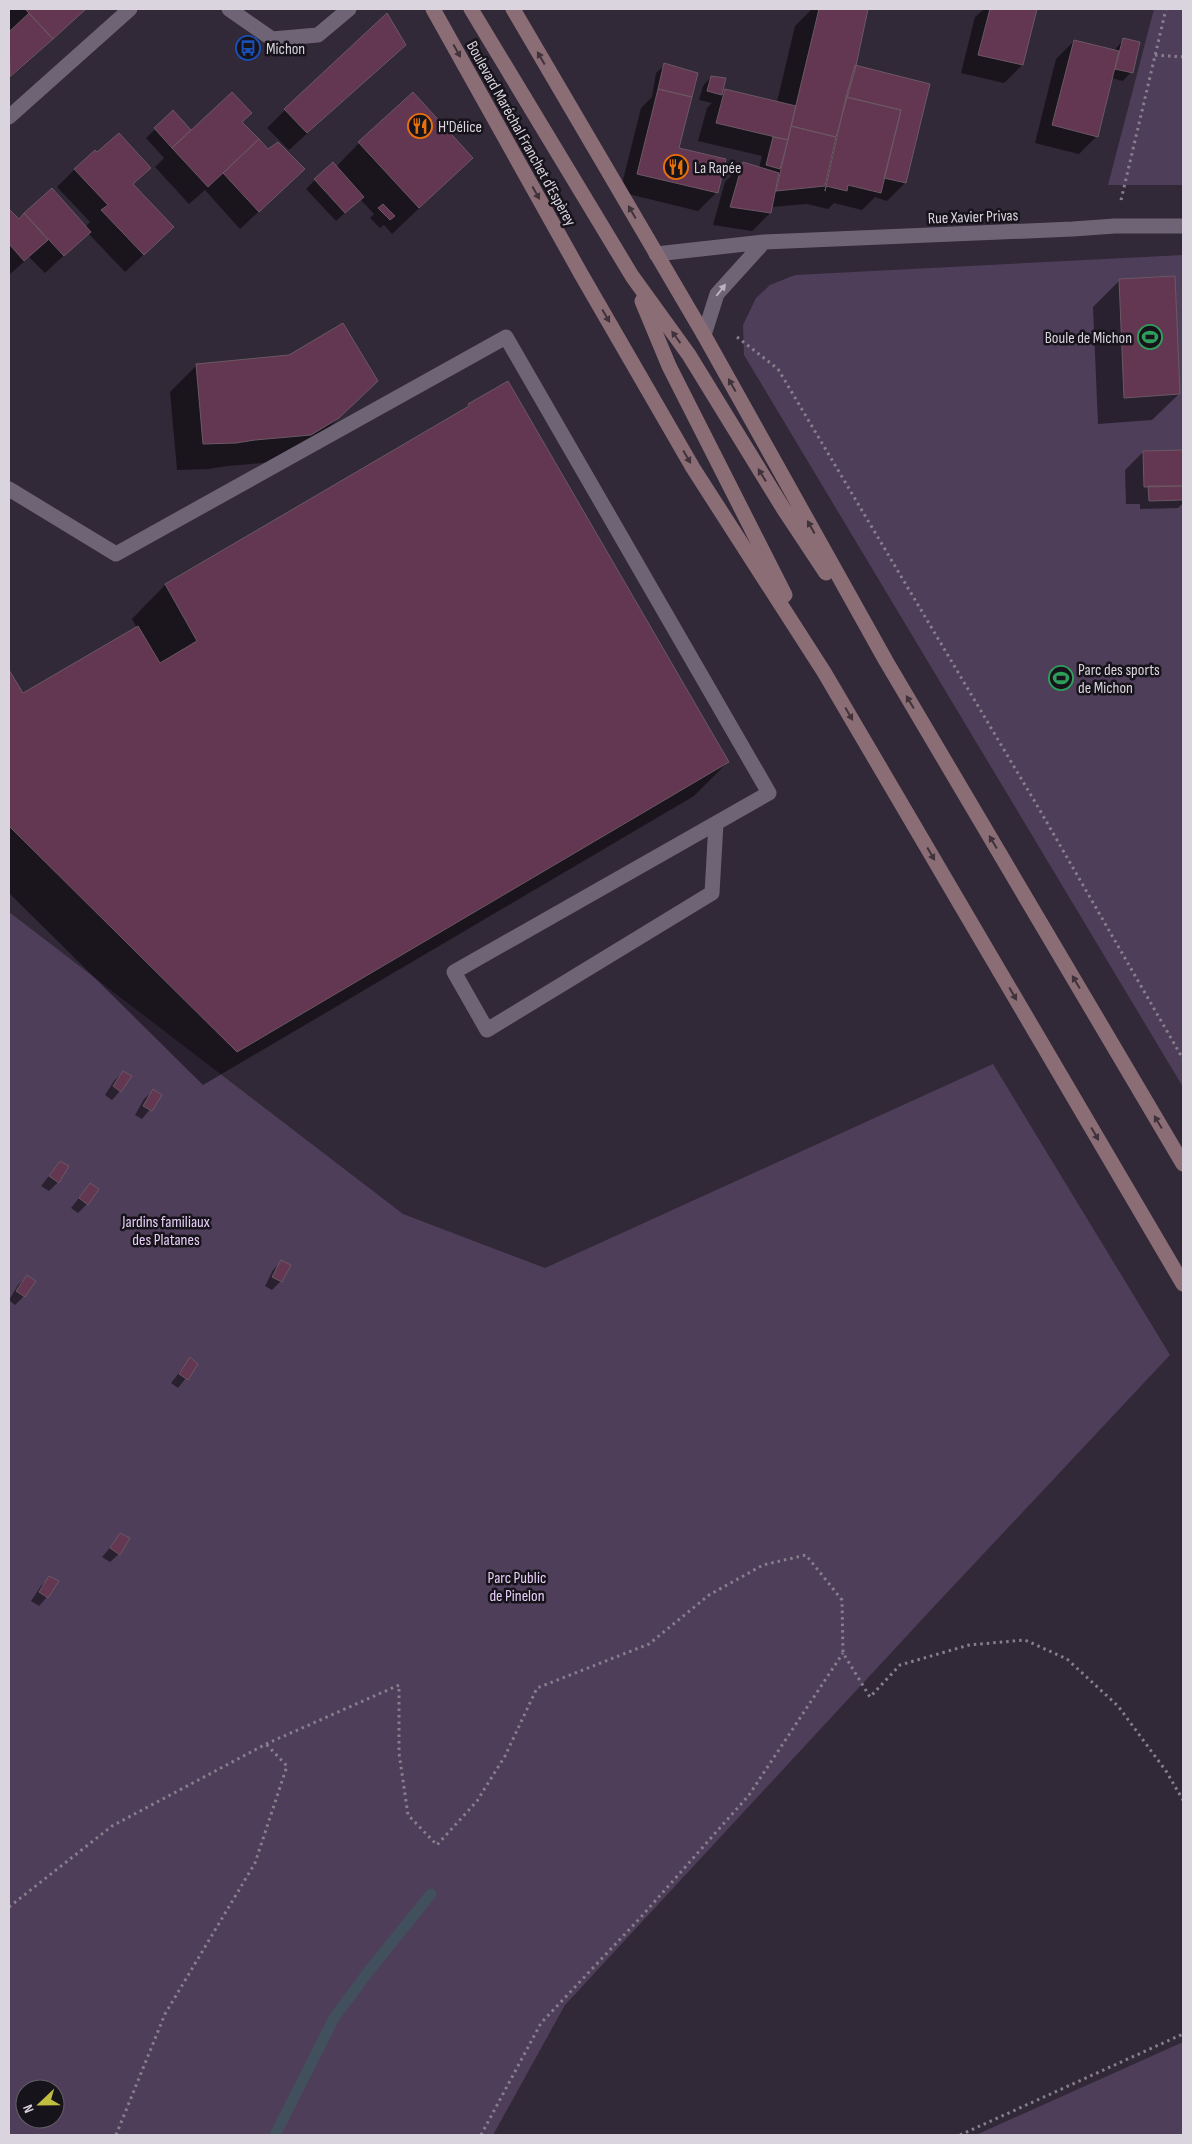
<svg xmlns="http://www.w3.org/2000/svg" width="1192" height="2144" font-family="'Sofia Sans Condensed',sans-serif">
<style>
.green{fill:#4e3e59;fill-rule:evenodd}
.shadow{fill:#0007}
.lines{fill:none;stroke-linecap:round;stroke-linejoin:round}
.stream{stroke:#41505c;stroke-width:11}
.building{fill:#633752;stroke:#6b5863}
.path{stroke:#867f8c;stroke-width:3;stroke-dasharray:2.5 4;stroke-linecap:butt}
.lane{stroke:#6f6476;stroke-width:15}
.street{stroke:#6f6476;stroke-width:15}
.secondary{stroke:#8b6d75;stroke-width:15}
.oneway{fill:#40323a}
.oneway2{fill:#b9b2bf}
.labels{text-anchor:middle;stroke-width:5;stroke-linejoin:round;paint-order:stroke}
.poi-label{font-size:16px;fill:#d9d4de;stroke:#17131a;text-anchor:start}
.street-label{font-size:16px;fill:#d9d4de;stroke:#17131a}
.park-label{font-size:16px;fill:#e7cff9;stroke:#17131a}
</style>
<rect width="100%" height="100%" fill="#312838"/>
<!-- green -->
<path class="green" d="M1154 9H1183V185H1108Z
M1183 255V1087L744 355 743 325 756 298 770 285 795 275Z
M9 912 403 1214 545 1268 993 1064 1170 1355 927 1614 565 2005 493 2135H9ZM25 2089H55V2119H25Z
M1183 2042V2135H975L978 2134Z"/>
<!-- shadow -->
<path class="shadow" d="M9 9H86L9 79V34L12 31 9 28Z
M812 9 867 10 851 71 905 183 887 201 875 197 862 210 834 203 828 209 807 204 771 207 770 213 752 231 713 225 725 182 743 164 759 168 762 156 698 141 707 108 712 103 699 100 703 86 711 77 721 94 725 90 777 102 795 26Z
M984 9H1036L1022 65 1004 83 961 73 975 17Z
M1123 40 1131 72 1123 81 1111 78 1097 136 1079 154 1035 143 1056 59 1074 41 1114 51Z
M404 45 289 150 267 128 285 110Z
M665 65 678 149 724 159 716 193 698 211 620 192 641 108 652 97 656 73Z
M173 112 186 136 241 123 267 151 285 187 240 229 205 190 189 204 155 167 164 158 146 138Z
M359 143 472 158 392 234 384 225 380 228 370 218 374 214 360 199 336 221 306 189 332 163 336 167Z
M149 168 132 185 154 245 125 272 88 233 45 273 29 257 9 275V210L18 221 51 190 85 227 90 222 57 187 75 169Z
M1120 280 1179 394 1152 420 1098 424 1093 307Z
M197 365 350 407 311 445 283 461 228 466 208 469 177 470 170 392Z
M469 405 728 762 694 796 203 1085 9 893V673L22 694 137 628 132 619 165 585 463 411Z
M1143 452H1183V503L1178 508 1140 509V504H1126L1125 470Z
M123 1072 120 1091 112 1100 105 1095 114 1081Z
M153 1091 161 1096 142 1119 135 1115 144 1099Z
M60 1162 58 1182 49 1191 41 1186Z
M90 1184 87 1204 78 1213 71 1208Z
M282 1261 281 1281 272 1290 265 1286 273 1270Z
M27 1277 24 1296 15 1305 9 1300 18 1285Z
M190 1359 197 1364 178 1388 171 1383Z
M121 1535 119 1554 110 1562 102 1557Z
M50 1577 47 1597 39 1606 31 1601 41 1586Z"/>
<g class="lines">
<!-- stream -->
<path class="stream" d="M275 2135 334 2018 368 1972 431 1894"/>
</g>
<!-- building -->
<path class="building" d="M25 9H86L53 39Z
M819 9H868L856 66 836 137 791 126Z
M990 9H1037L1023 65 978 55Z
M29 13 53 39 10 77 9 32Z
M387 13 406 45 307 133 284 109Z
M1123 38 1140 42 1133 73 1115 69Z
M1074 40 1119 51 1098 137 1052 125Z
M664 63 698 73 692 97 658 89Z
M855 65 930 84 906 183 884 178 901 110 846 97Z
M711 76 726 78 722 95 707 91Z
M658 89 692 97 679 148 726 159 718 193 637 174Z
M725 89 796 106 788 140 716 123Z
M232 92 252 113 242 122 259 139 208 187 172 148Z
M413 92 473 158 419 208 358 142Z
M846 97 901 110 881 193 848 185 847 191 826 186 825 191Z
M173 110 191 130 172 148 154 128Z
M791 126 836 137 825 186 776 191Z
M119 133 151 168 133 184 174 227 144 255 101 210 108 205 74 169 95 150 97 152Z
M773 137 788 140 780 169 766 165Z
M259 139 268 149 278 142 305 169 259 212 223 173Z
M333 162 364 197 345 213 314 179Z
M743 162 779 173 771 213 730 207Z
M52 188 91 232 64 256 24 213Z
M383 204 395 216 390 220 378 208Z
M9 209 19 219 24 213 48 240 24 261 10 245 9 246Z
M1175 276 1180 394 1124 398 1119 279Z
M343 323 378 381 339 418 311 435 255 440 236 443 203 444 196 364 289 355Z
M508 381 729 762 237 1052 9 826V670L23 693 138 626 160 663 197 641 165 584 469 406 468 404Z
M1183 450V486L1144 487 1143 451Z
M1148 486H1183V500L1149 501Z
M123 1071 132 1076 121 1092 113 1086Z
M153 1089 162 1095 152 1111 143 1106Z
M60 1161 69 1166 59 1183 49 1176Z
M90 1183 99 1189 88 1205 79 1198Z
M281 1260 291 1265 282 1282 272 1277Z
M27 1275 36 1281 25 1297 16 1291Z
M190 1357 198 1364 188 1380 179 1374Z
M120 1533 130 1538 120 1555 110 1548Z
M49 1576 59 1581 48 1598 39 1592Z"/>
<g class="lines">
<!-- path -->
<path class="path" d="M1155 55 1183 57
M1121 200 1166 9
M737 337 778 369 1038 807 1183 1059
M9 1907 112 1826 266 1744 399 1685V1753L408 1815 437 1845 477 1801 505 1756 537 1688 649 1644 709 1595 763 1565 806 1555 842 1600 843 1653 870 1697 900 1665 969 1645 1025 1640 1067 1659 1118 1706 1166 1771 1183 1800
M116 2135 165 2014 255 1863 287 1766 266 1744
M481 2135 541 2023 641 1917 749 1795 843 1653
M960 2135 1183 2034"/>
<!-- lane -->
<path class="lane" d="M229 9 272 39 318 35 349 9
M9 489 116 554 506 337 769 793 454 972 487 1030 712 893 716 823"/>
<!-- street -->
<path class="street" d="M9 117 130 9
M656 254 764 242 1073 229 1115 226H1183
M704 335 717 294 764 242"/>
<!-- secondary -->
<path class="secondary" d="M433 9 581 274 693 468 824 672 1183 1284
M471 9 632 276 689 355 783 508 826 573
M513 9 704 335 886 661 1183 1164
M642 301 669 366 785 595"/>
</g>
<!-- one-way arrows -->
<defs><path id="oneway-solid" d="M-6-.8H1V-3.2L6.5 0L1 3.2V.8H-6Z" transform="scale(1.25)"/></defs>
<g class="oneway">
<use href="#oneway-solid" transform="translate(457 51) rotate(61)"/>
<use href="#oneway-solid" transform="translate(541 58) rotate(-120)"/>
<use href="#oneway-solid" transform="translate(536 193) rotate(61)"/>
<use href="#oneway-solid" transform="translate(632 212) rotate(-120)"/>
<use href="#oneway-solid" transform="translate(606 316) rotate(60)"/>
<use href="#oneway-solid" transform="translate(676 337) rotate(-126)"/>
<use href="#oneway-solid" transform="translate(732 385) rotate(-119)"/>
<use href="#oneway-solid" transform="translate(687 457) rotate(60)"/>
<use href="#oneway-solid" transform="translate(762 475) rotate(-122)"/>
<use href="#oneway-solid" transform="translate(811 527) rotate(-119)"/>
<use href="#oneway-solid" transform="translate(910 702) rotate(-121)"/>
<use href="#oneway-solid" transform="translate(849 714) rotate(60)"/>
<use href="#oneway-solid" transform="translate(993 842) rotate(-121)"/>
<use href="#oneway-solid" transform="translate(931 854) rotate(60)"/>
<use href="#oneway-solid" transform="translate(1076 982) rotate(-121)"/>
<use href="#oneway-solid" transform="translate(1013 994) rotate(60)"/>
<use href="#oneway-solid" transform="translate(1158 1122) rotate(-121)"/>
<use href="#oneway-solid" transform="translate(1095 1134) rotate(60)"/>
</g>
<use class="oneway2" href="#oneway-solid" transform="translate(721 290) rotate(-52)"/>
<!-- icons -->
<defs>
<symbol id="bus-ring" viewBox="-11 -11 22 22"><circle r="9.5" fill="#17131a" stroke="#1a4fb4" stroke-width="1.5"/><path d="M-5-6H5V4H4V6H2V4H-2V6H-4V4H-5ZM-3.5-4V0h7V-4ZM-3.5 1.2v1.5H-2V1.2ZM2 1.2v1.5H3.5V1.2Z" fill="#1a4fb4"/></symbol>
<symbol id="restaurant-ring" viewBox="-11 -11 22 22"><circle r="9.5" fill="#17131a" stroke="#e8710a" stroke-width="1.5"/><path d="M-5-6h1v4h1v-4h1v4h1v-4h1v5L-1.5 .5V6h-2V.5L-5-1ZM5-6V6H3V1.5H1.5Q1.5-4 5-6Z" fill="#e8710a"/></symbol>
<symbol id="stadium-ring" viewBox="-11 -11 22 22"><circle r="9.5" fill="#17131a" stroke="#2e9e5b" stroke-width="1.5"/><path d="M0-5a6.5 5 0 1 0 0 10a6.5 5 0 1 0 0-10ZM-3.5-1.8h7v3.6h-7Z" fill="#2e9e5b"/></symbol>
</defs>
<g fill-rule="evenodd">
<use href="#bus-ring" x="234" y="34" width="28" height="28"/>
<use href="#restaurant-ring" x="406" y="112" width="28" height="28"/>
<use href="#restaurant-ring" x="662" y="153" width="28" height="28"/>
<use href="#stadium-ring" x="1136" y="323" width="28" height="28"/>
<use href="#stadium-ring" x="1047" y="664" width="28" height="28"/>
</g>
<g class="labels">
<!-- poi labels -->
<g class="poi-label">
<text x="266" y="54">Michon</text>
<text x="438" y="132">H'Délice</text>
<text x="694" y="173">La Rapée</text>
<text x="1132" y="343" text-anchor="end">Boule de Michon</text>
<text x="1078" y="675">Parc des sports<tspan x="1078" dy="18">de Michon</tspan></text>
</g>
<!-- street labels -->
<g class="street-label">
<text transform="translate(522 133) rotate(61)" y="6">Boulevard Maréchal Franchet d'Espèrey</text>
<text transform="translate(973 216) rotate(-2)" y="6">Rue Xavier Privas</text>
</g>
<!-- park labels -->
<g class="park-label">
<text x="166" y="1227">Jardins familiaux<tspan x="166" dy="18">des Platanes</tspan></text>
<text x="517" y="1583">Parc Public<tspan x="517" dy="18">de Pinelon</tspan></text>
</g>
</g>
<!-- border -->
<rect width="1192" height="2144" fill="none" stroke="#d9d4de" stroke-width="20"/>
<!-- north arrow -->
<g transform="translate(40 2104) rotate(248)"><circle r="24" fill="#17131a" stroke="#656068"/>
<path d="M0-4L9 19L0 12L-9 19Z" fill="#bfbe41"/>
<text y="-8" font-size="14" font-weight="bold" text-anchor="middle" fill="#d9d4de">N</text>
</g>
</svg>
